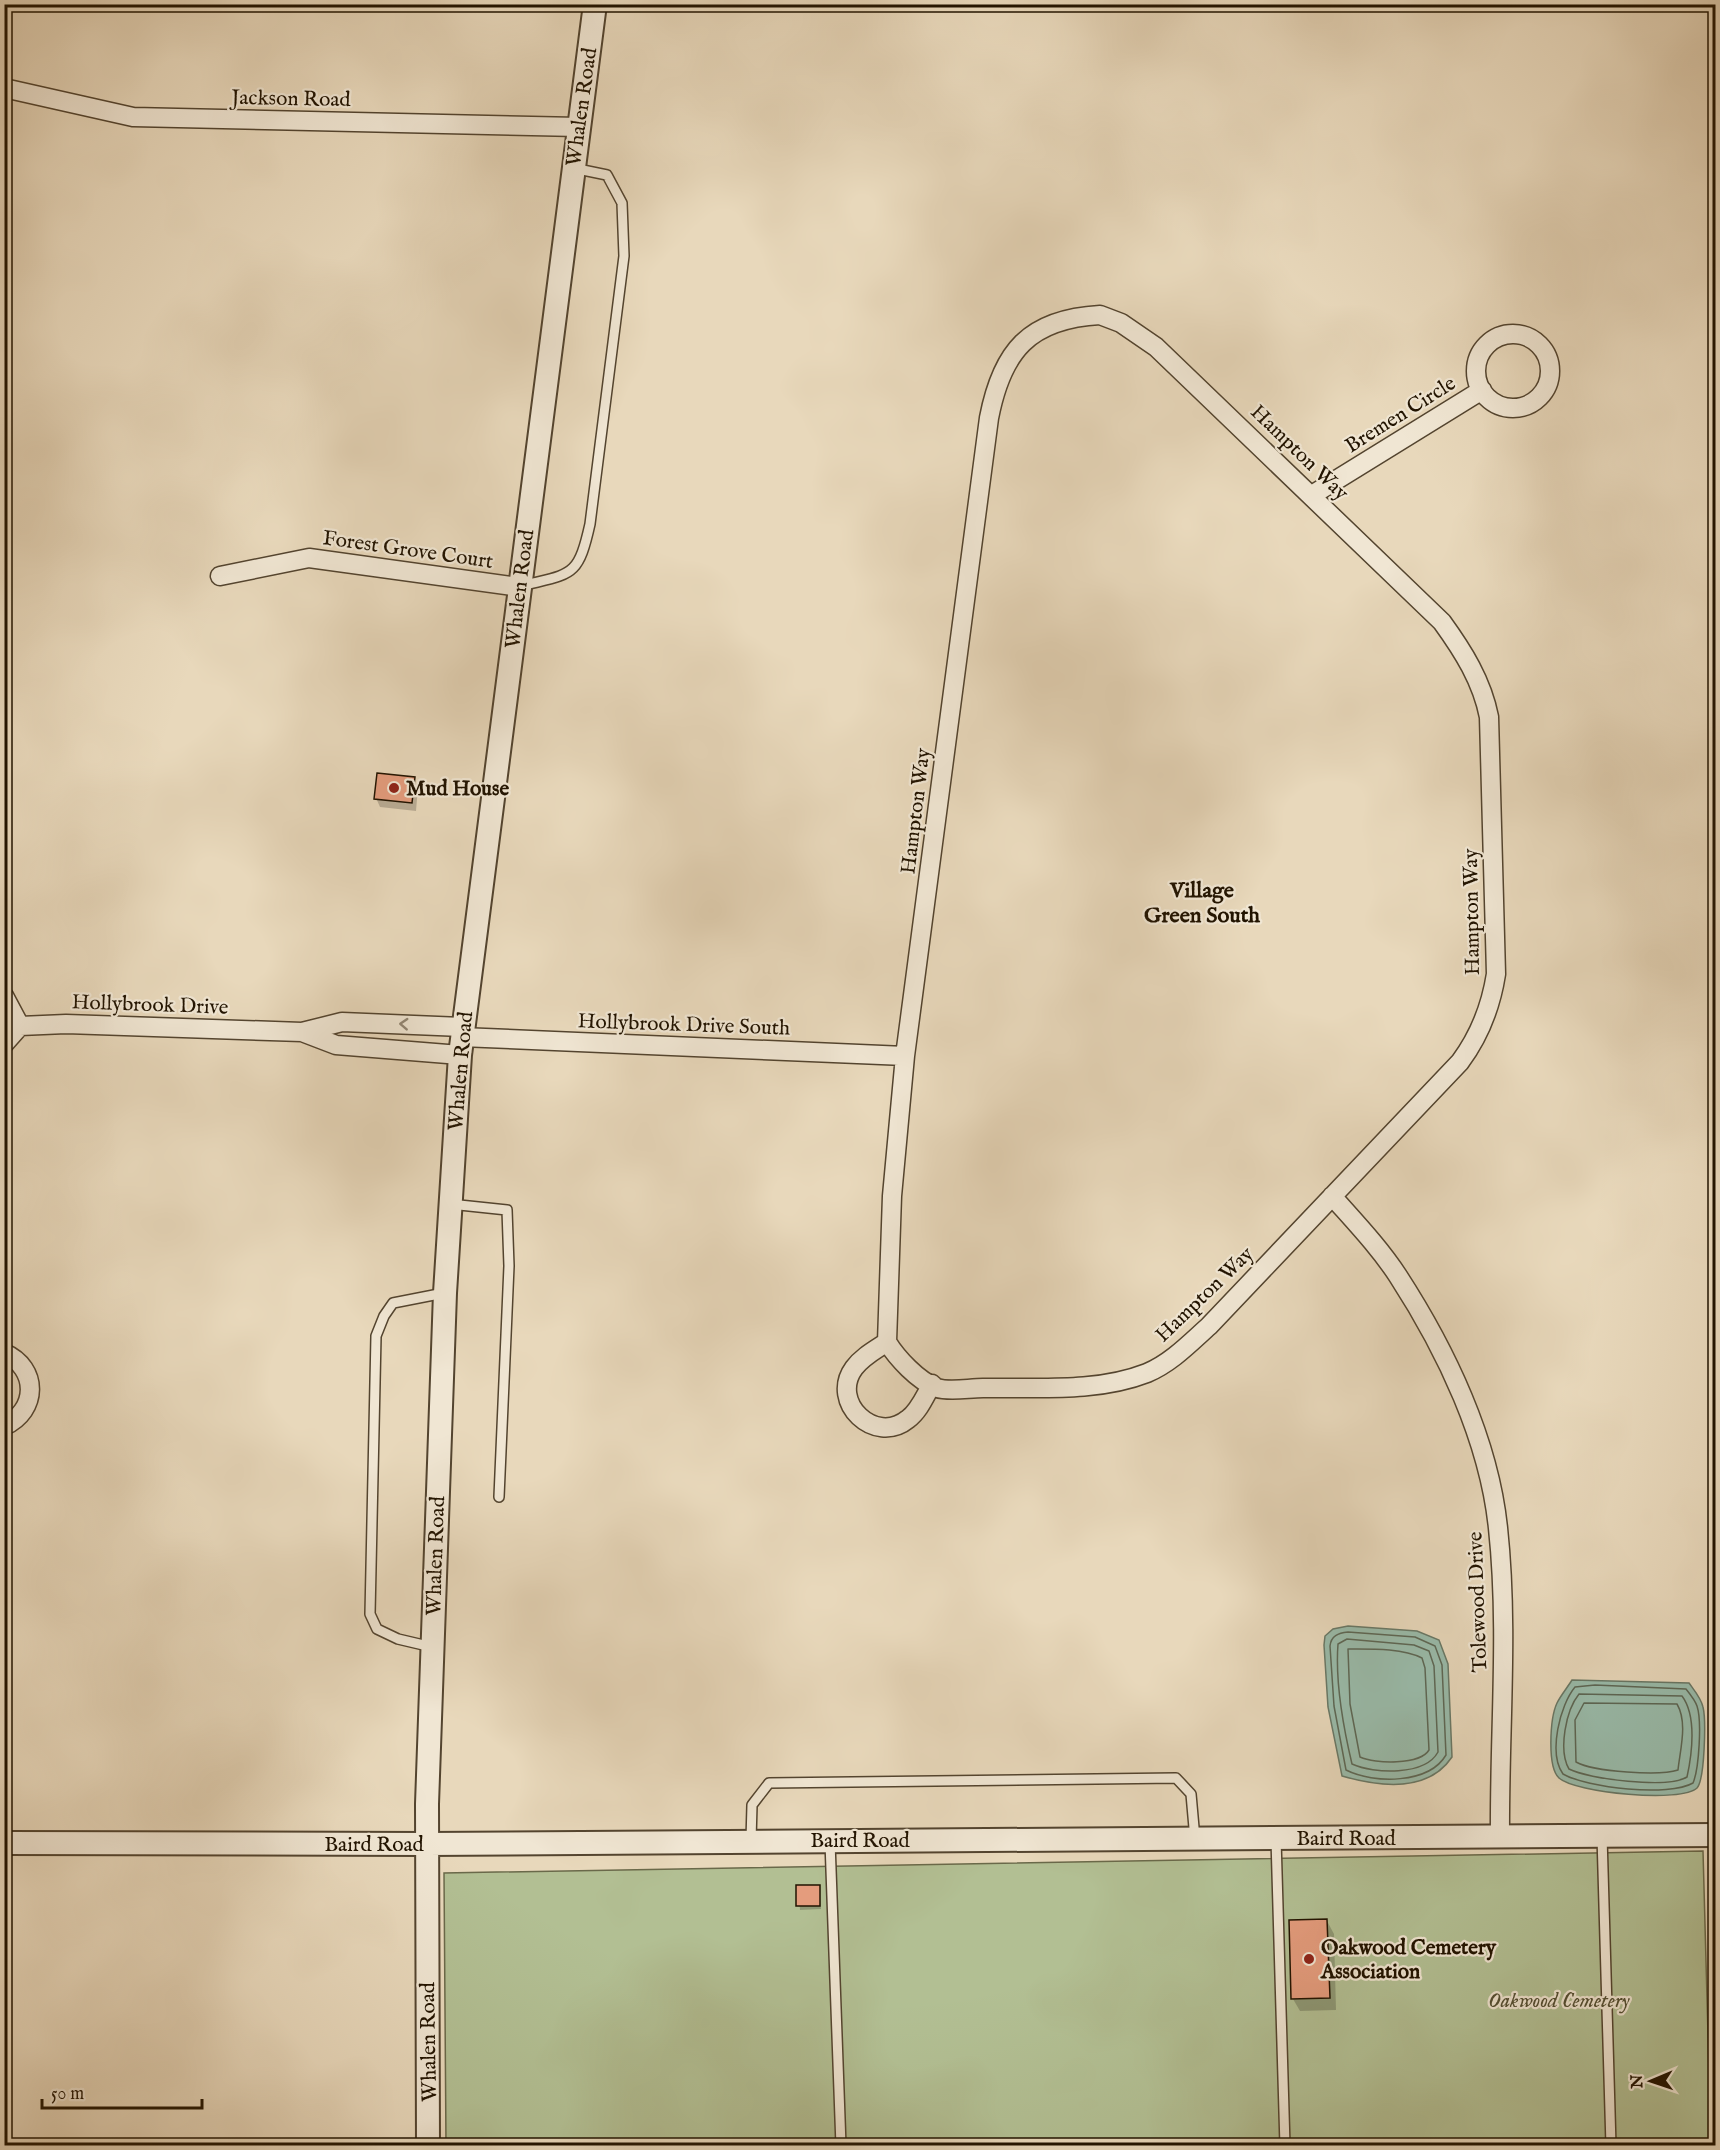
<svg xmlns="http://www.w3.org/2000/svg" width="1720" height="2150" font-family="'IM FELL English',serif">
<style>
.green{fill:#b2bf93;stroke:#6a694a;stroke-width:1.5}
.water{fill:#9ba;stroke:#697866;stroke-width:1.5}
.shadow{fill:#0003}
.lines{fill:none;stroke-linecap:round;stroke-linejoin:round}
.shore{stroke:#5d6755;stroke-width:1.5}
.building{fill:#e49c7d;stroke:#211300;stroke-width:1.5}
.service-casing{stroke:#53442f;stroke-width:12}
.minor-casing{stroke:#53442f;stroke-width:21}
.tertiary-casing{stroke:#53442f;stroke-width:26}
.service{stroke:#f0e6d3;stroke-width:9}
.minor{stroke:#f0e6d3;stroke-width:18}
.tertiary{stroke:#f0e6d3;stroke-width:22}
.oneway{stroke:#938774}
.poi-dot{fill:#8f2418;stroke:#f0e6d3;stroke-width:2}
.labels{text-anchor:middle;stroke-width:4.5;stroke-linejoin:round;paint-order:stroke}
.street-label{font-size:21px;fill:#211300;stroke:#f0e6d3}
.poi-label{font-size:21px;font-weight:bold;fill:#211300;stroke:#f0e6d3;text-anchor:start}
.park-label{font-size:21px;font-style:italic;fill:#544f33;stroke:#f0e6d3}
.neighbourhood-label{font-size:22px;font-weight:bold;fill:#211300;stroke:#f0e6d3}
</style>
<rect width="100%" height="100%" fill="#e8d8bb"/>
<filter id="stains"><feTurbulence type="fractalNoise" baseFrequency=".00333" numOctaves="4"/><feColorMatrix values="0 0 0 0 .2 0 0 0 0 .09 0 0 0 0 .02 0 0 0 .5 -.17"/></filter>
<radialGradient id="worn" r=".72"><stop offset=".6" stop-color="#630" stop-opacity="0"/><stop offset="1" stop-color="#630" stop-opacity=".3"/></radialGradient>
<!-- green -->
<path class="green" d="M1703 1851 1711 2145H446L444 1873Z"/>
<!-- water -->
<path class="water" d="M1348 1626 1417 1631 1439 1640 1448 1664 1452 1757C1428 1793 1380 1787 1342 1776L1328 1707 1324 1645 1325 1636 1333 1629Z
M1572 1680 1689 1683C1694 1690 1701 1698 1703 1707 1706 1719 1705 1779 1697 1788 1682 1803 1575 1793 1559 1778 1547 1767 1550 1718 1557 1703 1561 1695 1567 1688 1572 1680Z"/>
<!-- shadow -->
<path class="shadow" d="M414 779 418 787 416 811 380 807 376 798Z
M798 1887H819L821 1909 800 1910Z
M1327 1921 1334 1934 1336 2010 1300 2011 1293 1999Z"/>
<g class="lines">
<!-- shore -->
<path class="shore" d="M1348 1632 1415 1637 1435 1646 1442 1665 1446 1755C1429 1784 1374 1784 1346 1770L1334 1706 1330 1646C1331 1636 1338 1633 1348 1632Z
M1347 1639 1414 1645 1429 1651 1434 1666 1438 1752C1425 1776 1374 1774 1352 1764 1343 1726 1335 1683 1338 1644Z
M1348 1649C1371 1649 1402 1648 1422 1658L1425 1668 1429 1750C1420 1765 1375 1764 1360 1757L1350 1704Z
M1595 1685 1686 1689C1690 1694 1695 1700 1697 1706 1702 1721 1699 1769 1693 1783 1669 1797 1587 1788 1563 1774 1548 1753 1560 1705 1575 1687Z
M1579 1694 1682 1696C1697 1716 1692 1754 1687 1777 1668 1789 1588 1779 1569 1769 1558 1750 1566 1710 1579 1694Z
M1584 1703 1677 1704C1688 1723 1680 1750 1678 1770 1660 1776 1594 1772 1576 1762L1575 1720Z"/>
</g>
<!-- building -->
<path class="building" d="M377 773 415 777 412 803 374 799Z
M796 1885H820V1906H796Z
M1327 1919 1330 1998 1291 1999 1289 1920Z"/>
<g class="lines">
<defs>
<path id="service" d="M522 586C572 573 578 578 590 524L624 256 622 203 607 175 573 168
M450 1204 507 1210 509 1266 499 1497
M432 1647 398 1639 377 1629 370 1614 376 1336 384 1316 393 1303 444 1293
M1602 1836 1611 2146
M1276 1839 1285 2146
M751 1840 752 1805 769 1783 1176 1778 1191 1794 1195 1839
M830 1842 841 2146"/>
<path id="minor" d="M4 88 133 117 579 127
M1100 315 1121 323 1156 347 1442 622C1463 651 1482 681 1489 717L1496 974C1491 1006 1480 1035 1460 1062L1209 1326C1190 1343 1171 1363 1147 1373 1096 1393 1037 1387 983 1388 969 1388 950 1392 937 1388 918 1381 897 1358 887 1342L892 1196 905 1056 989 418C1002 351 1029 319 1100 315Z
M1476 371a37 37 0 1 1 74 0a37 37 0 1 1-74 0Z
M1312 495 1482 390
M220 576 309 558 519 587
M4 996 20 1026
M302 1032 336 1045 460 1055
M461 1037 905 1056
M4 1044 20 1026 66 1024 302 1032 342 1022 462 1027
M1332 1196C1355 1222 1379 1247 1398 1276 1446 1350 1489 1440 1498 1528 1509 1630 1499 1734 1500 1837
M887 1342C875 1350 862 1357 854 1368 829 1402 875 1446 908 1419 919 1411 925 1396 932 1384
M4 1353C39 1368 38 1411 4 1426"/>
<path id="tertiary" d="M4 1843 427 1844 1716 1835
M428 2146 427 1804 445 1293 460 1055 595 4"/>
</defs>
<!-- service casing -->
<use href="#service" class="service-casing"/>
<!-- minor casing -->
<use href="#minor" class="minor-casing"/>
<!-- tertiary casing -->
<use href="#tertiary" class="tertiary-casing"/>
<!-- service -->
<use href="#service" class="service"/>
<!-- minor -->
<use href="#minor" class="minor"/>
<!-- tertiary -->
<use href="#tertiary" class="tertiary"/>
</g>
<!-- one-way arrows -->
<defs><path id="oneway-chevron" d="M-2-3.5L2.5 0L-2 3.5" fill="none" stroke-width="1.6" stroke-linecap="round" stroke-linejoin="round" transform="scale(1.5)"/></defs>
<use class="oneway" href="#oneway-chevron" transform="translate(404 1024) rotate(-177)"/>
<!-- markers -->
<g class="poi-dot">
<circle cx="394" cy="788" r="6"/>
<circle cx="1309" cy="1959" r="6"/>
</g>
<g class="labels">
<!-- street labels -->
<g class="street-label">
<text transform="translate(291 98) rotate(1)" y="7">Jackson Road</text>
<text transform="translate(581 107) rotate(-82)" y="7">Whalen Road</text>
<text transform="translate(1400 414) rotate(-32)" y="7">Bremen Circle</text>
<text transform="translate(1300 452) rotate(44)" y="7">Hampton Way</text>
<text transform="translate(408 549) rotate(8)" y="7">Forest Grove Court</text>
<text transform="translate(519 589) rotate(-83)" y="7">Whalen Road</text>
<text transform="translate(915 811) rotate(-83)" y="7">Hampton Way</text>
<text transform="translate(1471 912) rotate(-91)" y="7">Hampton Way</text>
<text transform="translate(150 1004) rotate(2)" y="7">Hollybrook Drive</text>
<text transform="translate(684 1024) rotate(2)" y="7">Hollybrook Drive South</text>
<text transform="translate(460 1071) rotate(-85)" y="7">Whalen Road</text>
<text transform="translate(1204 1294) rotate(-44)" y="7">Hampton Way</text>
<text transform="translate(435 1556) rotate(-88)" y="7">Whalen Road</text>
<text transform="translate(1477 1602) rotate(-92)" y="7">Tolewood Drive</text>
<text x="1346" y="1845">Baird Road</text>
<text x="860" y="1847">Baird Road</text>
<text x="374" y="1851">Baird Road</text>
<text transform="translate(428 2042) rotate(-91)" y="7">Whalen Road</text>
</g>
<!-- poi labels -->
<g class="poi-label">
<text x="406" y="795">Mud House</text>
<text x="1321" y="1954">Oakwood Cemetery<tspan x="1321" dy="24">Association</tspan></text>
</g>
<!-- park labels -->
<g class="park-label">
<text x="1559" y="2007">Oakwood Cemetery</text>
</g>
<!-- neighbourhood labels -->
<g class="neighbourhood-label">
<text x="1202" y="897">Village<tspan x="1202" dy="25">Green South</tspan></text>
</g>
</g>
<!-- margin -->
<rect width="1720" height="2150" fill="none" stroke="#e8d8bb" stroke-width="24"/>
<rect x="6" y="6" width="1708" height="2138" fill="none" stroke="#211300" stroke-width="3"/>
<rect x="12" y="12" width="1696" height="2126" fill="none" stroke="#211300" stroke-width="1.5"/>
<!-- north arrow -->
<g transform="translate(1651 2081) rotate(268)" stroke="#f0e6d3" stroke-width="4.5" paint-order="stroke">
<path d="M0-4.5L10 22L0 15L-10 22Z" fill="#211300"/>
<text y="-9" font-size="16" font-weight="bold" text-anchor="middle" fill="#211300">N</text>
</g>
<!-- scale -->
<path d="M42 2099v9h160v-9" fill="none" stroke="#211300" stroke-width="3"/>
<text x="51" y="2099" font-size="18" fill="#211300" stroke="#f0e6d3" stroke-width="4.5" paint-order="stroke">50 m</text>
<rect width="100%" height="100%" filter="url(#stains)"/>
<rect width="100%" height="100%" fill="url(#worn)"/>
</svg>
